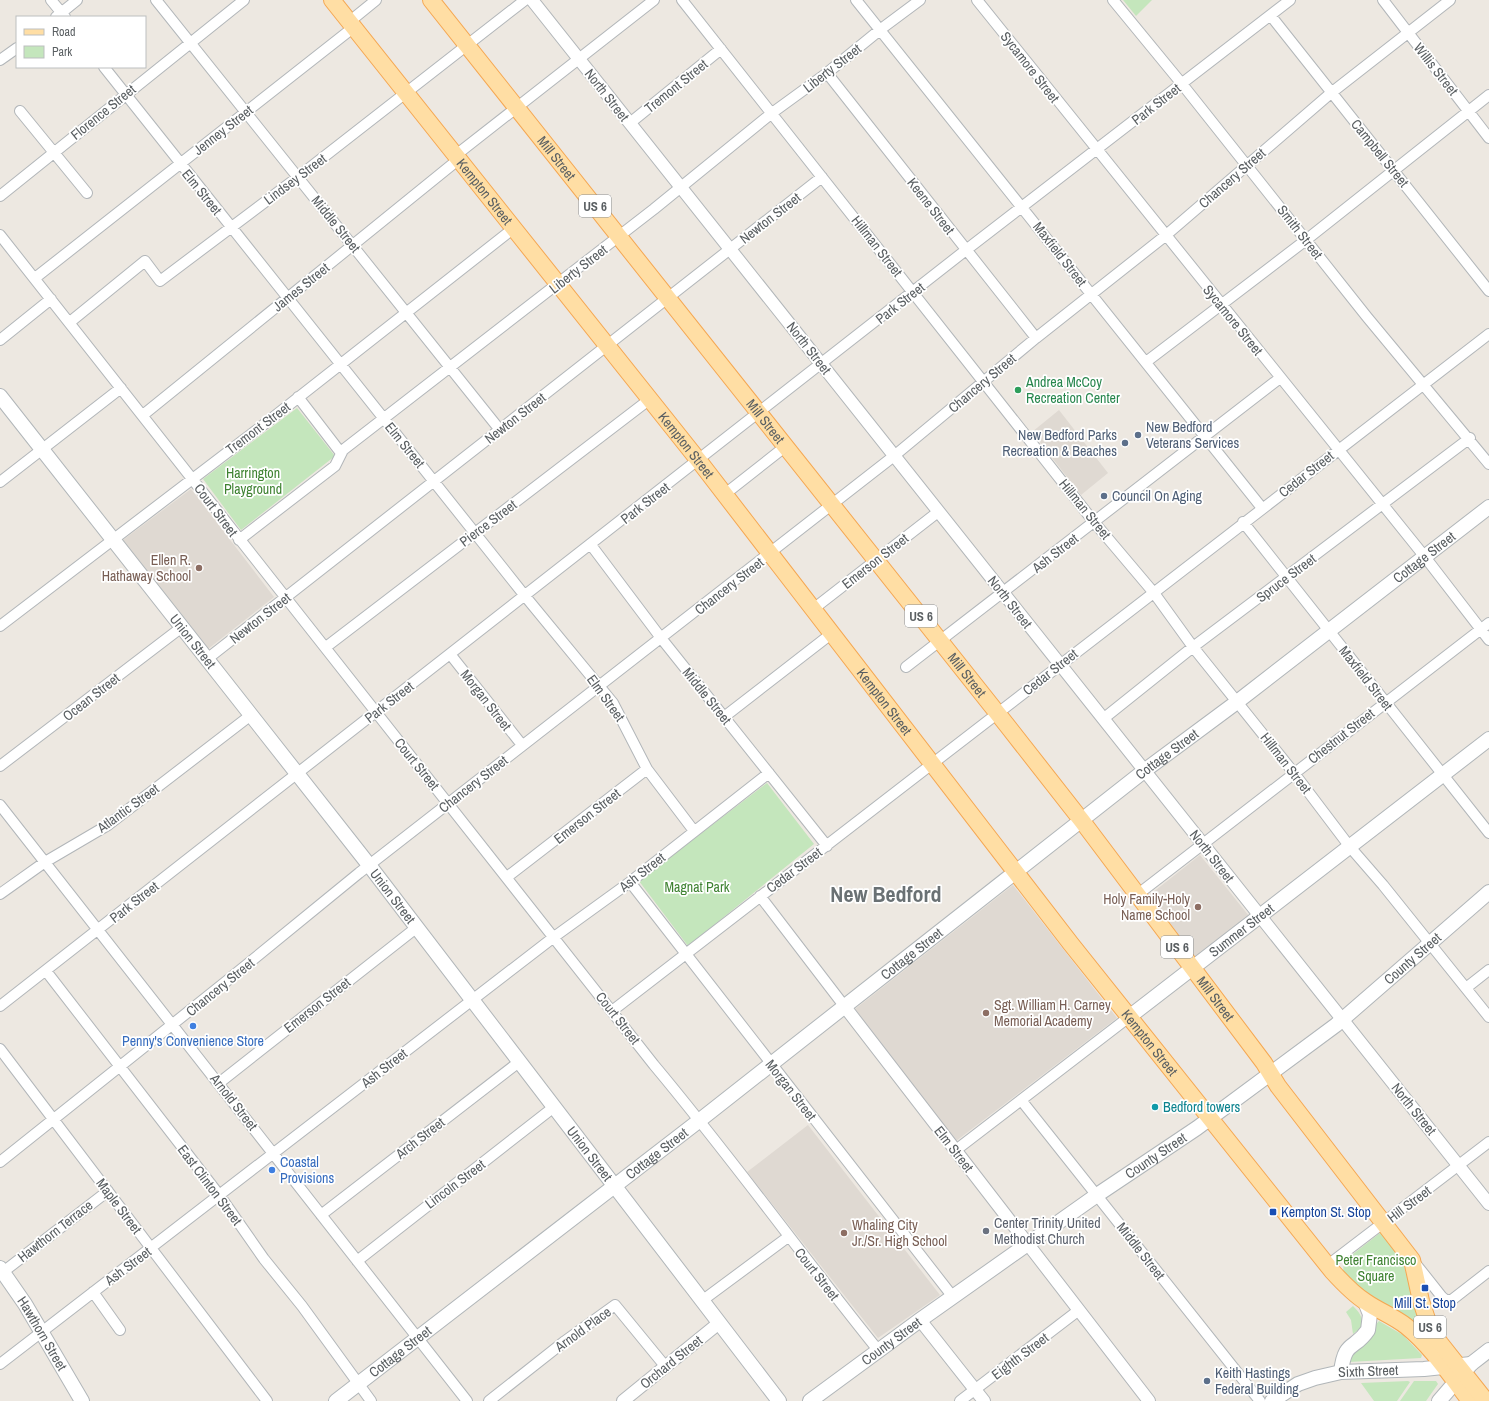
<svg xmlns="http://www.w3.org/2000/svg" width="1489" height="1401" font-family="'Archivo Narrow',sans-serif">
<style>
.education{fill:#dfd9d2}
.green{fill:#c4e6bc}
.lines{fill:none;stroke-linecap:round;stroke-linejoin:round}
.minor-casing{stroke:#b2b6b9;stroke-width:12}
.tertiary-casing{stroke:#b2b6b9;stroke-width:14}
.secondary-casing{stroke:#b1b6b9;stroke-width:16}
.primary-casing{stroke:#f5a752;stroke-width:18}
.minor{stroke:#fff;stroke-width:10}
.tertiary{stroke:#fff;stroke-width:12}
.secondary{stroke:#fff;stroke-width:14}
.primary{stroke:#ffdea4;stroke-width:16}
.leisure-dot{fill:#2e9e5b;stroke:#fff;stroke-width:1.5}
.service-dot{fill:#5c6f8a;stroke:#fff;stroke-width:1.5}
.education-dot{fill:#8d6e63;stroke:#fff;stroke-width:1.5}
.shop-dot{fill:#3f7fe0;stroke:#fff;stroke-width:1.5}
.culture-dot{fill:#0f9aa8;stroke:#fff;stroke-width:1.5}
.transit-dot{fill:#1a4fb4;stroke:#fff;stroke-width:1.5}
.worship-dot{fill:#6b7280;stroke:#fff;stroke-width:1.5}
.labels{text-anchor:middle;stroke-width:3.5;stroke-linejoin:round;paint-order:stroke}
.shield{fill:#fff;stroke:#8c8f91;stroke-width:1}
.shield-label{font-size:13px;font-weight:bold;fill:#5a5f62}
.street-label{font-size:14px;fill:#5a5f62;stroke:#fff}
.leisure-label{font-size:14px;fill:#27864d;stroke:#fff;text-anchor:start}
.service-label{font-size:14px;fill:#4e5e75;stroke:#fff;text-anchor:start}
.park-label{font-size:14px;fill:#3e8231;stroke:#fff}
.education-label{font-size:14px;fill:#785e54;stroke:#fff;text-anchor:end}
.shop-label{font-size:14px;fill:#366cbe;stroke:#fff}
.culture-label{font-size:14px;fill:#0d838f;stroke:#fff;text-anchor:start}
.transit-label{font-size:14px;fill:#164399;stroke:#fff;text-anchor:start}
.worship-label{font-size:14px;fill:#5b616d;stroke:#fff;text-anchor:start}
.town-label{font-size:22px;font-weight:bold;fill:#6a7174;stroke:#fff}
</style>
<rect width="100%" height="100%" fill="#ede8e1"/>
<!-- education -->
<path class="education" d="M1059 410 1108 473 1081 495 1032 432Z
M191 489 274 597 208 649 123 540Z
M1200 855 1249 916 1194 959 1147 897Z
M1013 885 1117 1018 956 1141 855 1009Z
M808 1125 940 1295 878 1338 747 1172Z"/>
<!-- green -->
<path class="green" d="M1123 0H1152L1136 16Z
M297 408 335 456 241 530 203 479Z
M767 783 814 844 688 946 639 881Z
M1380 1233C1403 1242 1409 1285 1414 1306 1417 1315 1421 1324 1424 1332L1353 1285 1343 1272 1344 1261Z
M1353 1306C1360 1313 1363 1317 1362 1327L1353 1334 1351 1320 1346 1312Z
M1379 1321 1403 1335 1422 1355 1421 1358 1349 1362 1348 1355Z
M1408 1381 1410 1382 1397 1401H1374L1361 1383Z
M1414 1381H1436L1438 1384 1426 1401H1400Z"/>
<g class="lines">
<defs>
<path id="minor" d="M51 0 65 17
M156 0 500 430
M682 0 1094 522 1154 593 1193 647 1294 773 1350 847 1383 885 1489 1017
M856 0 1262 508
M977 0 1425 557 1489 640
M1113 0 1182 84 1367 317 1489 464
M1383 0 1489 138
M1271 16 1489 291
M56 17 77 0
M349 22 376 0
M0 60 17 48
M104 67 525 596 613 703 647 769 694 831
M827 73 1036 338
M20 111 87 193
M630 123 721 49
M456 155 654 0
M0 196 244 0
M0 235 654 1065C732 1158 802 1256 878 1350
M35 278 354 27
M70 322 145 261 160 281 298 177 525 0
M0 340 51 299
M1146 362 1306 240 1489 95
M298 397 341 453
M143 415 459 159
M0 482 121 388
M725 494 786 446
M1243 522 1489 833
M239 540 335 466 343 450 654 209 772 113 827 73 881 29 920 0
M591 545 661 638 827 846
M812 610 938 512
M0 626 271 419 514 228
M326 647 650 399
M450 654 522 745
M207 659 822 177
M906 667 1280 378
M724 717 831 634
M1103 719 1193 647 1470 438
M0 766 182 627
M0 805 467 1401
M507 877 647 769
M630 882 953 1297
M0 894 45 862 108 825 251 715
M1137 895 1489 623
M760 896 845 1007
M46 971 220 1196 264 1259 302 1306 371 1401
M1466 988 1489 970
M0 1006 966 250 1290 0
M612 1011 1489 334
M0 1049 267 1401
M219 1083 416 928
M1021 1100 1260 1401
M956 1150 1129 1017
M0 1162 228 980 359 873 894 456 1036 338 1165 236 1331 93 1450 0
M321 1215 519 1062
M357 1261 554 1107
M1415 1263 1442 1297 1447 1301 1453 1299 1489 1271
M1328 1265 1489 1142
M3 1272 108 1191
M93 1292 120 1330
M703 1300 788 1237
M0 1364 554 937 630 882 769 773
M489 1401 565 1341 615 1305 665 1366
M960 1401 1079 1310"/>
<path id="tertiary" d="M532 0 1489 1204
M845 1007 1149 1401
M920 1320 984 1401
M623 1401 719 1323"/>
<g id="secondary">
<path id="s1" d="M0 396 369 865 779 1401"/>
<path id="s2" d="M1129 1017 1489 739"/>
<path id="s3" d="M0 1268 25 1304 82 1401"/>
<path d="M1341 1372C1345 1339 1354 1351 1368 1330L1370 1314 1365 1302"/>
<path id="s4" d="M336 1401 700 1120 1144 771 1237 702 1489 507"/>
<path id="s5" d="M810 1401 920 1320 1097 1195 1197 1128 1336 1025 1489 892"/>
<path id="s6" d="M1272 1401 1298 1384 1315 1378 1341 1372 1424 1369 1471 1364"/>
<path d="M1439 1401 1471 1364 1489 1350"/>
</g>
<g id="primary">
<path id="s7" d="M332 0 699 461 1071 944 1332 1271C1342 1282 1353 1294 1366 1302 1379 1311 1393 1316 1406 1326 1431 1346 1450 1375 1470 1401"/>
<path id="s8" d="M431 0 1006 724 1082 821 1264 1063 1278 1086 1412 1260 1421 1301 1430 1328 1440 1343 1486 1401"/>
</g>
</defs>
<!-- minor casing -->
<use href="#minor" class="minor-casing"/>
<!-- tertiary casing -->
<use href="#tertiary" class="tertiary-casing"/>
<!-- secondary casing -->
<use href="#secondary" class="secondary-casing"/>
<!-- primary casing -->
<use href="#primary" class="primary-casing"/>
<!-- minor -->
<use href="#minor" class="minor"/>
<!-- tertiary -->
<use href="#tertiary" class="tertiary"/>
<!-- secondary -->
<use href="#secondary" class="secondary"/>
<!-- primary -->
<use href="#primary" class="primary"/>
</g>
<!-- markers -->
<circle class="leisure-dot" cx="1018" cy="390" r="4"/>
<g class="service-dot">
<circle cx="1138" cy="435" r="4"/>
<circle cx="1125" cy="443" r="4"/>
<circle cx="1104" cy="496" r="4"/>
<circle cx="1207" cy="1381" r="4"/>
</g>
<g class="education-dot">
<circle cx="199" cy="568" r="4"/>
<circle cx="1198" cy="907" r="4"/>
<circle cx="986" cy="1013" r="4"/>
<circle cx="844" cy="1233" r="4"/>
</g>
<g class="shop-dot">
<circle cx="193" cy="1026" r="4"/>
<circle cx="272" cy="1170" r="4"/>
</g>
<circle class="culture-dot" cx="1155" cy="1107" r="4"/>
<g class="transit-dot">
<rect x="1269" y="1208" width="8" height="8" rx="2"/>
<rect x="1421" y="1284" width="8" height="8" rx="2"/>
</g>
<circle class="worship-dot" cx="986" cy="1231" r="4"/>
<g class="labels">
<!-- shield labels -->
<g class="shield">
<rect x="579" y="195" width="32" height="22" rx="3"/>
<rect x="905" y="605" width="32" height="22" rx="3"/>
<rect x="1161" y="936" width="32" height="22" rx="3"/>
<rect x="1414" y="1316" width="32" height="22" rx="3"/>
</g>
<g class="shield-label">
<text x="595" y="211">US 6</text>
<text x="921" y="621">US 6</text>
<text x="1177" y="952">US 6</text>
<text x="1430" y="1332">US 6</text>
</g>
<!-- street labels -->
<g class="street-label">
<text transform="translate(1030 67) rotate(52)" y="5">Sycamore Street</text>
<text transform="translate(832 68) rotate(-38)" y="5">Liberty Street</text>
<text transform="translate(1436 69) rotate(52)" y="5">Willis Street</text>
<text transform="translate(676 86) rotate(-39)" y="5">Tremont Street</text>
<text transform="translate(607 95) rotate(52)" y="5">North Street</text>
<text transform="translate(1156 104) rotate(-38)" y="5">Park Street</text>
<text transform="translate(103 112) rotate(-39)" y="5">Florence Street</text>
<text transform="translate(223 130) rotate(-38)" y="5">Jenney Street</text>
<text transform="translate(1380 153) rotate(51)" y="5">Campbell Street</text>
<text dy="5" stroke="none"><textPath href="#s8" startOffset="202">Mill Street</textPath></text>
<text transform="translate(1232 178) rotate(-41)" y="5">Chancery Street</text>
<text transform="translate(295 179) rotate(-37)" y="5">Lindsey Street</text>
<text dy="5" stroke="none"><textPath href="#s7" startOffset="245">Kempton Street</textPath></text>
<text transform="translate(202 192) rotate(51)" y="5">Elm Street</text>
<text transform="translate(931 206) rotate(52)" y="5">Keene Street</text>
<text transform="translate(770 218) rotate(-38)" y="5">Newton Street</text>
<text transform="translate(336 224) rotate(51)" y="5">Middle Street</text>
<text transform="translate(1300 232) rotate(52)" y="5">Smith Street</text>
<text transform="translate(877 246) rotate(52)" y="5">Hillman Street</text>
<text transform="translate(1060 254) rotate(52)" y="5">Maxfield Street</text>
<text transform="translate(578 269) rotate(-38)" y="5">Liberty Street</text>
<text transform="translate(301 287) rotate(-39)" y="5">James Street</text>
<text transform="translate(900 303) rotate(-38)" y="5">Park Street</text>
<text transform="translate(1233 320) rotate(51)" y="5">Sycamore Street</text>
<text transform="translate(809 348) rotate(52)" y="5">North Street</text>
<text transform="translate(982 383) rotate(-40)" y="5">Chancery Street</text>
<text transform="translate(515 418) rotate(-38)" y="5">Newton Street</text>
<text dy="5" stroke="none"><textPath href="#s8" startOffset="538">Mill Street</textPath></text>
<text transform="translate(258 428) rotate(-37)" y="5">Tremont Street</text>
<text transform="translate(405 445) rotate(51)" y="5">Elm Street</text>
<text dy="5" stroke="none"><textPath href="#s7" startOffset="569">Kempton Street</textPath></text>
<text transform="translate(1306 474) rotate(-38)" y="5">Cedar Street</text>
<text transform="translate(645 503) rotate(-38)" y="5">Park Street</text>
<text transform="translate(1085 509) rotate(51)" y="5">Hillman Street</text>
<text transform="translate(216 510) rotate(53)" y="5">Court Street</text>
<text transform="translate(488 523) rotate(-37)" y="5">Pierce Street</text>
<text transform="translate(1055 553) rotate(-38)" y="5">Ash Street</text>
<text dy="5" stroke="none"><textPath href="#s4" startOffset="1377">Cottage Street</textPath></text>
<text transform="translate(875 561) rotate(-38)" y="5">Emerson Street</text>
<text transform="translate(1286 578) rotate(-37)" y="5">Spruce Street</text>
<text transform="translate(729 586) rotate(-38)" y="5">Chancery Street</text>
<text transform="translate(1010 602) rotate(52)" y="5">North Street</text>
<text transform="translate(260 618) rotate(-38)" y="5">Newton Street</text>
<text dy="5" stroke="none"><textPath href="#s1" startOffset="312">Union Street</textPath></text>
<text transform="translate(1050 672) rotate(-38)" y="5">Cedar Street</text>
<text dy="5" stroke="none"><textPath href="#s8" startOffset="862">Mill Street</textPath></text>
<text transform="translate(1366 678) rotate(52)" y="5">Maxfield Street</text>
<text transform="translate(707 696) rotate(51)" y="5">Middle Street</text>
<text transform="translate(91 697) rotate(-38)" y="5">Ocean Street</text>
<text transform="translate(606 698) rotate(54)" y="5">Elm Street</text>
<text transform="translate(486 700) rotate(52)" y="5">Morgan Street</text>
<text transform="translate(389 702) rotate(-38)" y="5">Park Street</text>
<text dy="5" stroke="none"><textPath href="#s7" startOffset="893">Kempton Street</textPath></text>
<text transform="translate(1341 736) rotate(-38)" y="5">Chestnut Street</text>
<text dy="5" stroke="none"><textPath href="#s4" startOffset="1053">Cottage Street</textPath></text>
<text transform="translate(1286 763) rotate(52)" y="5">Hillman Street</text>
<text transform="translate(417 764) rotate(51)" y="5">Court Street</text>
<text transform="translate(473 784) rotate(-38)" y="5">Chancery Street</text>
<text transform="translate(128 808) rotate(-36)" y="5">Atlantic Street</text>
<text transform="translate(587 816) rotate(-38)" y="5">Emerson Street</text>
<text transform="translate(1212 856) rotate(52)" y="5">North Street</text>
<text transform="translate(794 870) rotate(-37)" y="5">Cedar Street</text>
<text transform="translate(642 872) rotate(-38)" y="5">Ash Street</text>
<text dy="5" stroke="none"><textPath href="#s1" startOffset="636">Union Street</textPath></text>
<text transform="translate(134 902) rotate(-38)" y="5">Park Street</text>
<text dy="5" stroke="none"><textPath href="#s2" startOffset="142">Summer Street</textPath></text>
<text dy="5" stroke="none"><textPath href="#s4" startOffset="729">Cottage Street</textPath></text>
<text dy="5" stroke="none"><textPath href="#s5" startOffset="748">County Street</textPath></text>
<text transform="translate(220 987) rotate(-39)" y="5">Chancery Street</text>
<text dy="5" stroke="none"><textPath href="#s8" startOffset="1270">Mill Street</textPath></text>
<text transform="translate(317 1005) rotate(-38)" y="5">Emerson Street</text>
<text transform="translate(618 1018) rotate(52)" y="5">Court Street</text>
<text dy="5" stroke="none"><textPath href="#s7" startOffset="1325">Kempton Street</textPath></text>
<text transform="translate(384 1068) rotate(-38)" y="5">Ash Street</text>
<text transform="translate(791 1090) rotate(52)" y="5">Morgan Street</text>
<text transform="translate(234 1102) rotate(52)" y="5">Arnold Street</text>
<text transform="translate(1414 1109) rotate(51)" y="5">North Street</text>
<text transform="translate(420 1138) rotate(-38)" y="5">Arch Street</text>
<text transform="translate(954 1149) rotate(52)" y="5">Elm Street</text>
<text dy="5" stroke="none"><textPath href="#s4" startOffset="405">Cottage Street</textPath></text>
<text dy="5" stroke="none"><textPath href="#s1" startOffset="960">Union Street</textPath></text>
<text dy="5" stroke="none"><textPath href="#s5" startOffset="424">County Street</textPath></text>
<text transform="translate(455 1184) rotate(-37)" y="5">Lincoln Street</text>
<text transform="translate(210 1185) rotate(53)" y="5">East Clinton Street</text>
<text transform="translate(1409 1204) rotate(-37)" y="5">Hill Street</text>
<text transform="translate(119 1206) rotate(53)" y="5">Maple Street</text>
<text transform="translate(55 1231) rotate(-38)" y="5">Hawthorn Terrace</text>
<text transform="translate(1141 1251) rotate(52)" y="5">Middle Street</text>
<text transform="translate(128 1266) rotate(-37)" y="5">Ash Street</text>
<text transform="translate(817 1274) rotate(52)" y="5">Court Street</text>
<text transform="translate(583 1329) rotate(-36)" y="5">Arnold Place</text>
<text dy="5" stroke="none"><textPath href="#s3" startOffset="78">Hawthorn Street</textPath></text>
<text dy="5" stroke="none"><textPath href="#s5" startOffset="101">County Street</textPath></text>
<text dy="5" stroke="none"><textPath href="#s4" startOffset="81">Cottage Street</textPath></text>
<text transform="translate(1020 1356) rotate(-37)" y="5">Eighth Street</text>
<text transform="translate(671 1362) rotate(-39)" y="5">Orchard Street</text>
<text dy="5" stroke="none"><textPath href="#s6" startOffset="103">Sixth Street</textPath></text>
</g>
<!-- leisure labels -->
<g class="leisure-label">
<text x="1026" y="387">Andrea McCoy<tspan x="1026" dy="16">Recreation Center</tspan></text>
</g>
<!-- service labels -->
<g class="service-label">
<text x="1146" y="432">New Bedford<tspan x="1146" dy="16">Veterans Services</tspan></text>
<text x="1117" y="440" text-anchor="end">New Bedford Parks<tspan x="1117" dy="16">Recreation &amp; Beaches</tspan></text>
<text x="1112" y="501">Council On Aging</text>
<text x="1215" y="1378">Keith Hastings<tspan x="1215" dy="16">Federal Building</tspan></text>
</g>
<!-- park labels -->
<g class="park-label">
<text x="253" y="478">Harrington<tspan x="253" dy="16">Playground</tspan></text>
<text x="697" y="892">Magnat Park</text>
<text x="1376" y="1265">Peter Francisco<tspan x="1376" dy="16">Square</tspan></text>
</g>
<!-- education labels -->
<g class="education-label">
<text x="191" y="565">Ellen R.<tspan x="191" dy="16">Hathaway School</tspan></text>
<text x="1190" y="904">Holy Family-Holy<tspan x="1190" dy="16">Name School</tspan></text>
<text x="994" y="1010" text-anchor="start">Sgt. William H. Carney<tspan x="994" dy="16">Memorial Academy</tspan></text>
<text x="852" y="1230" text-anchor="start">Whaling City<tspan x="852" dy="16">Jr./Sr. High School</tspan></text>
</g>
<!-- shop labels -->
<g class="shop-label">
<text x="193" y="1046">Penny's Convenience Store</text>
<text x="280" y="1167" text-anchor="start">Coastal<tspan x="280" dy="16">Provisions</tspan></text>
</g>
<!-- culture labels -->
<g class="culture-label">
<text x="1163" y="1112">Bedford towers</text>
</g>
<!-- transit labels -->
<g class="transit-label">
<text x="1281" y="1217">Kempton St. Stop</text>
<text x="1425" y="1308" text-anchor="middle">Mill St. Stop</text>
</g>
<!-- worship labels -->
<g class="worship-label">
<text x="994" y="1228">Center Trinity United<tspan x="994" dy="16">Methodist Church</tspan></text>
</g>
<!-- town labels -->
<g class="town-label">
<text x="886" y="902">New Bedford</text>
</g>
</g>
<!-- legend -->
<rect x="16" y="16" width="130" height="52" fill="#ffffff" stroke="#bdbfc0"/>
<rect x="24" y="29" width="20" height="6" fill="#ffdea4" stroke="#bdbfc0"/>
<text x="52" y="36" font-size="12" fill="#5a5f62">Road</text>
<rect x="24" y="46" width="20" height="12" fill="#c4e6bc" stroke="#bdbfc0"/>
<text x="52" y="56" font-size="12" fill="#5a5f62">Park</text>
</svg>
